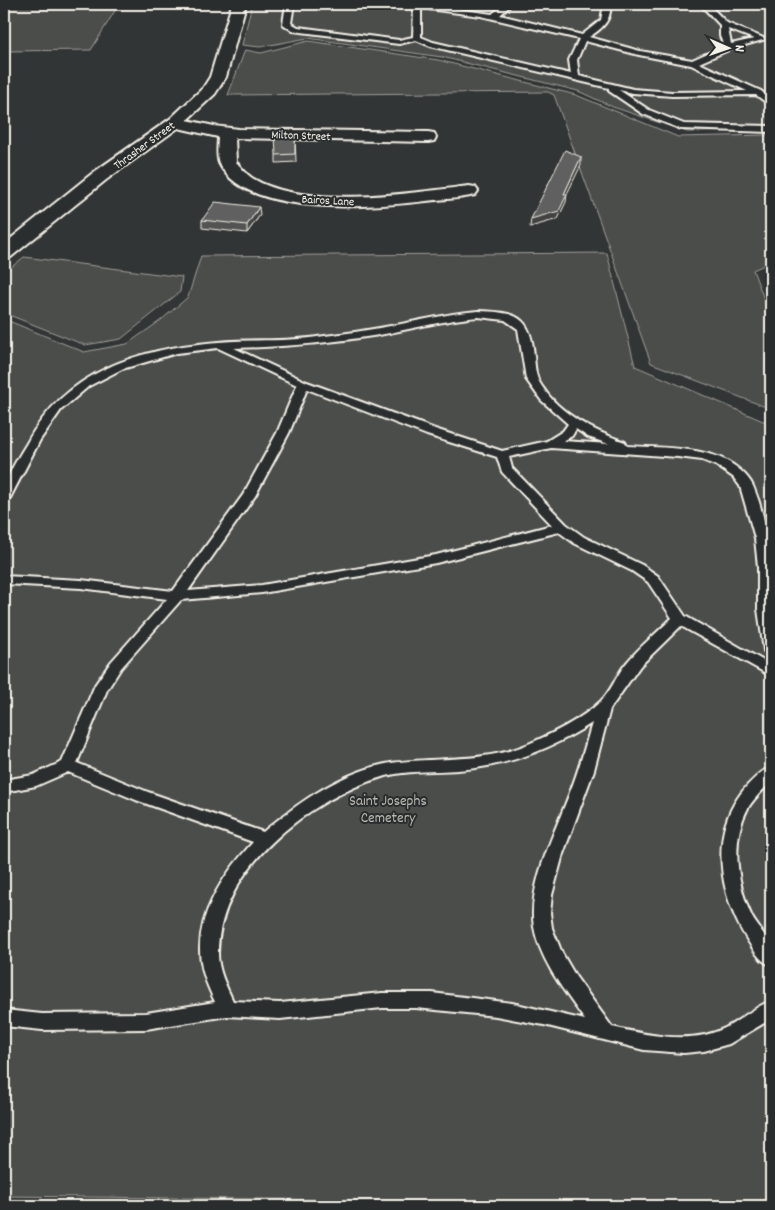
<svg xmlns="http://www.w3.org/2000/svg" width="775" height="1210" font-family="Dekko,sans-serif">
<style>
.green{fill:#4b4d4c;stroke:#a09f9a}
.lines{fill:none;stroke-linecap:round;stroke-linejoin:round}
.service-casing{stroke:#f4f1e8;stroke-width:4}
.minor-casing{stroke:#f4f1e8;stroke-width:4}
.service{fill:#2a2d2e;fill-rule:evenodd}
.minor{fill:#2a2d2e;fill-rule:evenodd}
.wall{fill:#525352;stroke:#f4f1e8}
.shaded-wall{fill:#424342;stroke:#f4f1e8}
.building{fill:#5f605f;stroke:#f4f1e8}
.labels{text-anchor:middle;stroke-width:4;stroke-linejoin:round;paint-order:stroke}
.far-street-label{font-size:12px;fill:#f4f1e8;stroke:#2a2d2e}
.park-label{font-size:15px;fill:#b9b8b1;stroke:#2a2d2e}
</style>
<rect width="100%" height="100%" fill="#323535"/>
<filter id="ink" filterUnits="userSpaceOnUse"><feTurbulence type="fractalNoise" baseFrequency=".02" numOctaves="2"/><feDisplacementMap in="SourceGraphic" scale="10" xChannelSelector="R" yChannelSelector="G"/><feConvolveMatrix kernelMatrix="1 2 1 2 8 2 1 2 1" color-interpolation-filters="sRGB"/></filter>
<g filter="url(#ink)">
<!-- green -->
<path class="green" d="M43 4H119L91 50 4 51V5Z
M252 4H771V131L687 132 613 107 578 91 442 57 307 38 260 47 242 45Z
M308 41 438 60 576 95 678 137 770 135 771 137V262L753 270 771 318V409L651 363 554 95 548 92 228 95 245 50 261 53Z
M607 253 635 366 763 421 771 422V1205L4 1196V319L84 352 127 344 160 321 188 297 201 256Z
M24 257 182 277 180 292 121 339 85 345 4 313V273Z"/>
<g class="lines">
<defs>
<path id="service" d="M286 4H294L291 23 298 27 399 40 413 37 414 8 377 6 374 4H422L492 14 505 4H512L500 15 582 35 601 20 604 4H610C612 20 602 29 589 37L640 51 692 60 724 46 720 36V25L700 4H708L727 23 766 39 731 49 699 63 761 91 771 100V106L756 95 672 96 633 93 619 90 649 110 684 124 771 126V132L681 129 643 114 609 91V88L430 46 416 40 399 44 293 31 283 24ZM421 8 481 16 579 39 569 60 571 74 433 42 421 37ZM728 29 754 39 731 44ZM585 41 639 55 691 65 747 91 672 92 633 89 579 76 577 60Z
M478 311C515 312 531 315 534 356 535 366 535 376 541 385 560 415 594 431 625 442L627 446C658 448 696 446 725 460 735 465 748 475 753 486 774 535 775 603 771 656L766 654 764 651 758 609V567L755 538 740 486 733 477 717 466 702 460 678 457 551 448 509 457 512 468 566 524 584 537 642 565 658 576 685 616 771 665V676L681 626 640 666 610 709 594 770 563 854 552 895 550 913 552 928 562 953 576 977 612 1027C647 1035 691 1045 725 1028 741 1020 754 1007 771 1001V1019L729 1044 704 1051 684 1053 644 1050 544 1025 496 1016 416 1008H382L280 1019 227 1016 146 1029 42 1030 4 1026V1010L42 1014 146 1013 215 1002C209 989 203 976 201 962 194 916 224 874 253 842L136 800 68 772 36 786 4 792V780L33 775 62 762 95 685 111 662 167 599 81 588 4 584V576L81 580 173 591 243 495 277 433 297 385 218 348 177 353 122 369 89 386 61 410 40 440 10 498 4 502C4 497 3 491 4 487 9 472 19 456 27 443 66 370 141 348 219 342 251 339 284 342 317 337 343 334 370 330 396 325 423 320 450 313 478 311ZM478 317 505 320 518 329 526 379 541 400 568 424 563 431 547 441 502 451 435 429 307 382 234 348C283 347 331 343 379 335 412 329 444 320 478 317ZM307 389 427 435 497 457 502 472 552 525 436 555 262 585 188 591 255 496 289 433ZM576 429 588 437 609 444 563 441 572 436ZM559 532 574 543 632 571 648 582 672 618C656 634 638 648 624 666 616 677 611 691 601 701 581 720 552 734 526 745 483 763 436 757 391 763 343 771 299 802 263 832L148 792 77 763 107 690 121 668 181 600 262 593 436 563ZM592 723C585 746 579 770 570 792 556 831 527 885 534 927 540 961 566 993 585 1020L512 1003 432 993H382L280 1003 233 1001C226 986 218 970 218 954 217 870 309 799 382 777 406 770 433 772 458 770 507 766 550 750 592 723Z
M771 767V782C763 790 754 798 748 808 730 841 737 885 752 917 756 925 769 939 771 946 773 951 771 960 771 965 760 962 754 950 748 941 719 895 707 830 747 786 754 779 762 770 771 767Z"/>
<path id="minor" d="M232 4H246L226 77 215 94 187 120 214 126 239 129 428 132 434 133 436 137 434 141 428 142 235 138 236 162C241 167 246 174 252 178 303 210 411 193 469 186L475 187 478 191 475 195C459 199 443 199 426 201 375 207 247 219 219 163 216 155 218 145 218 137L178 128 106 180 11 257 4 259V244L94 172 170 119 203 88 210 77Z"/>
</defs>
<!-- service casing -->
<use href="#service" class="service-casing"/>
<!-- minor casing -->
<use href="#minor" class="minor-casing"/>
<!-- service -->
<use href="#service" class="service"/>
<!-- minor -->
<use href="#minor" class="minor"/>
</g>
<!-- wall -->
<path class="wall" d="M295 135 296 162 276 163V155Z
M260 215 247 233 202 228V220Z"/>
<!-- shaded-wall -->
<path class="shaded-wall" d="M581 157V165L567 194 566 202 558 219 530 227 531 219 564 194Z
M259 207 260 215 247 233V225Z"/>
<!-- building -->
<path class="building" d="M295 135V154L276 155 275 136Z
M565 150 581 157 564 194H567L559 211 531 219Z
M215 202 259 207 247 225 202 220Z"/>
</g>
<g class="labels">
<!-- far-street labels -->
<g class="far-street-label">
<text transform="translate(301 135) rotate(2)" y="4">Milton Street</text>
<text transform="translate(144 145) rotate(-36)" y="4">Thrasher Street</text>
<text transform="translate(328 200) rotate(3)" y="4">Bairos Lane</text>
</g>
<!-- park labels -->
<g class="park-label">
<text x="388" y="805">Saint Josephs<tspan x="388" dy="17">Cemetery</tspan></text>
</g>
</g>
<!-- margin -->
<rect width="775" height="1210" fill="none" stroke="#2a2d2e" stroke-width="20"/>
<rect x="10" y="10" width="755" height="1190" fill="none" stroke="#f4f1e8" stroke-width="2" filter="url(#ink)"/>
<!-- north arrow -->
<g transform="translate(728 48) rotate(92)" stroke="#2a2d2e" stroke-width="4" paint-order="stroke">
<path d="M0-4L9 19L0 12L-9 19Z" fill="#f4f1e8"/>
<text y="-8" font-size="14" font-weight="bold" text-anchor="middle" fill="#f4f1e8">N</text>
</g>
</svg>
